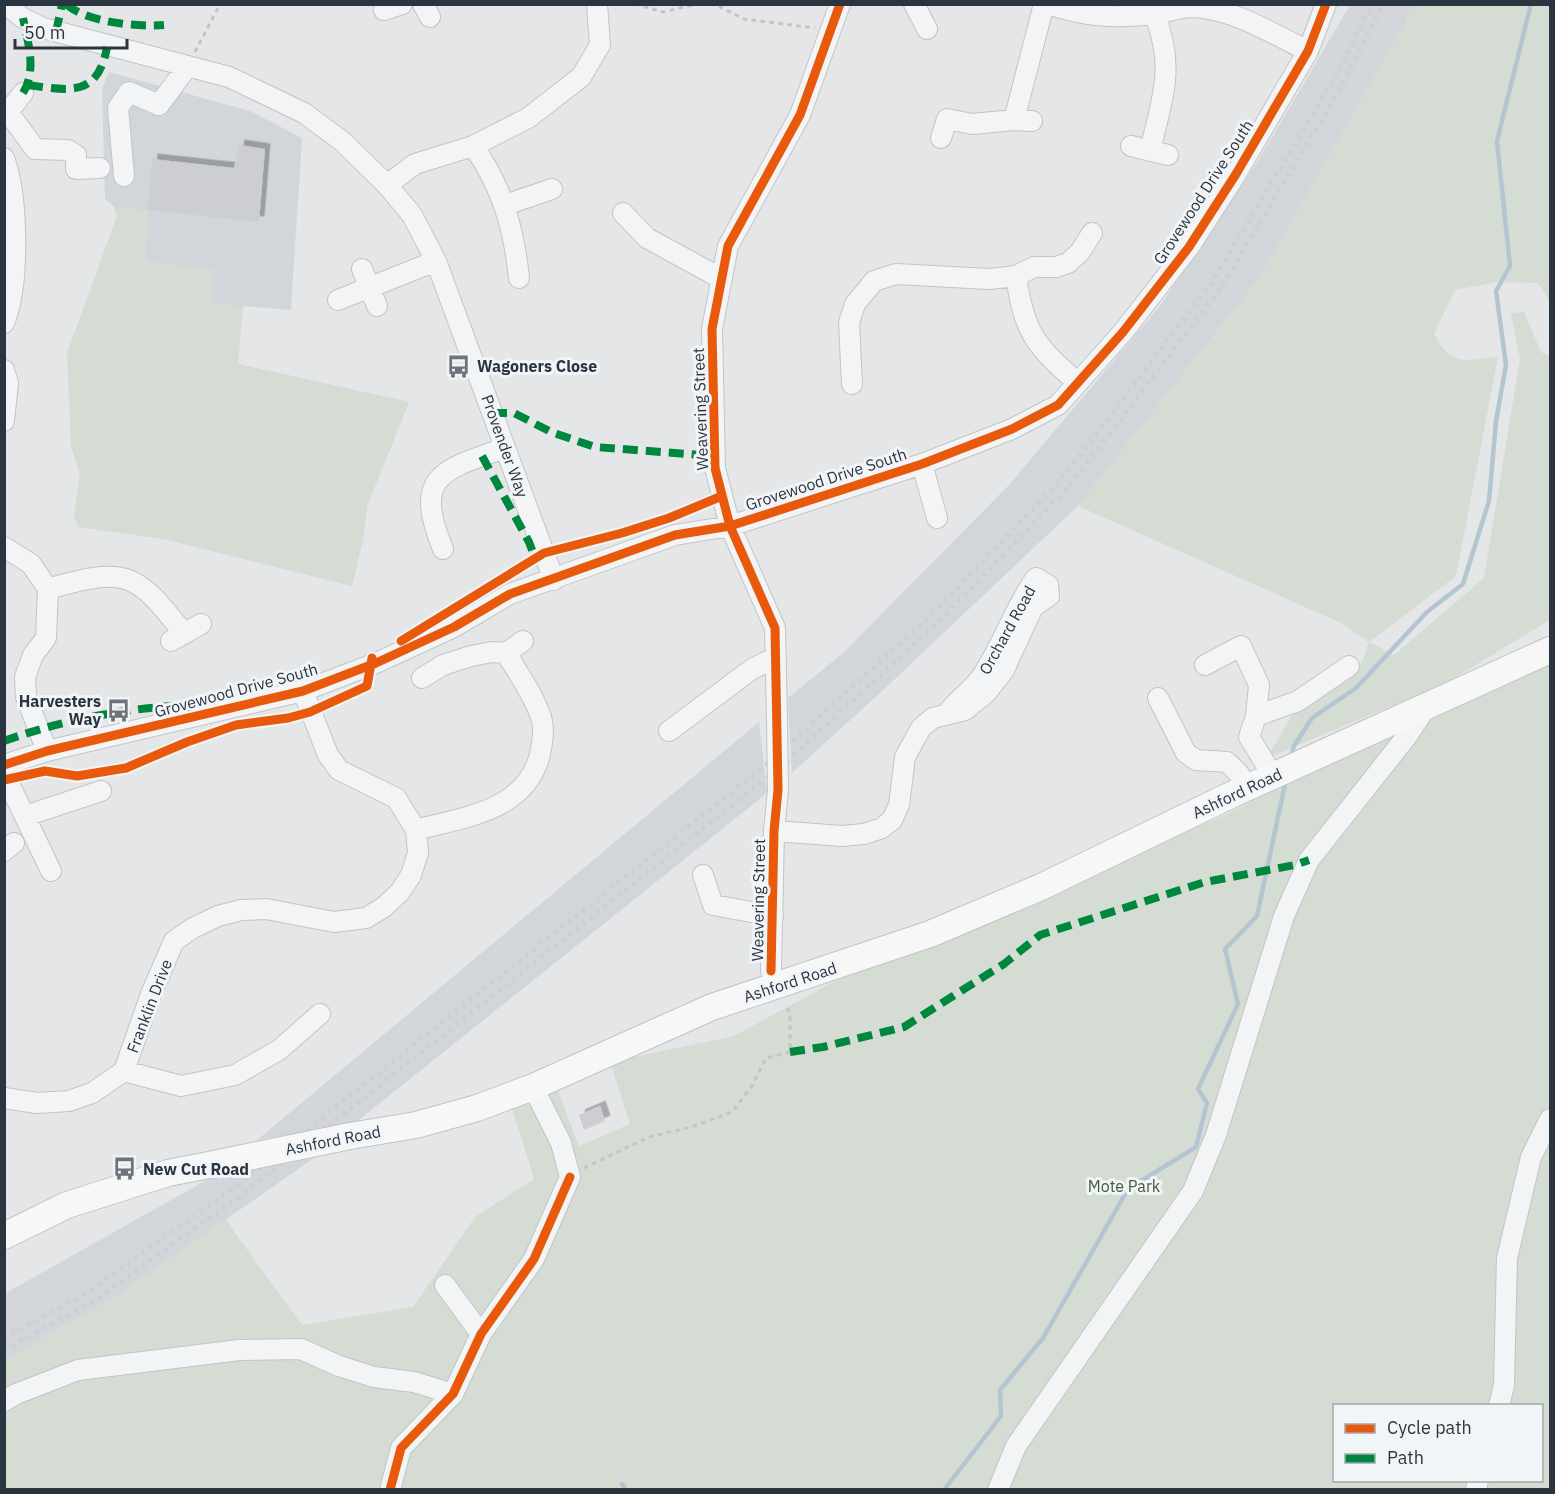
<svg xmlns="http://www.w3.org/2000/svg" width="1555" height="1494" font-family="'IBM Plex Sans',sans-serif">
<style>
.built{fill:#d2d6db}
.green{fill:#d5dcd4;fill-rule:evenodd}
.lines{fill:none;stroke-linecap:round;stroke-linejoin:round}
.stream{stroke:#b4c5d2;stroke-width:4.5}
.building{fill:#ccced1;filter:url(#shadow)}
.minor-casing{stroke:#c2c4c6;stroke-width:22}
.major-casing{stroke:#c0c3c6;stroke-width:28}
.path{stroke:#c2c5c7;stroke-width:3;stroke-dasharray:4.5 4.5;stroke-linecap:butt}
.minor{stroke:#f3f4f5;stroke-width:20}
.major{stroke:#f7f7f7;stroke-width:26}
.rail{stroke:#cdced0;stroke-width:4.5;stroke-dasharray:3 6;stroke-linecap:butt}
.minor-bridge-casing{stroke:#c2c4c6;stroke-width:22;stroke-linecap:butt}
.major-bridge-casing{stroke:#c0c3c6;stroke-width:28;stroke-linecap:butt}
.minor-bridge{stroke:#f3f4f5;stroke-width:20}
.major-bridge{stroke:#f7f7f7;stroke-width:26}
.quiet{stroke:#00873e;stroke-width:8;stroke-dasharray:15 8;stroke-linecap:butt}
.cycleway-casing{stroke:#f2f5f7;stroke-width:13}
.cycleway{stroke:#e8590c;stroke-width:9}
.labels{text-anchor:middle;stroke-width:6;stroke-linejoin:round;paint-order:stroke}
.street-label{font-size:16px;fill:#2b3541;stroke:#f2f5f7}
.poi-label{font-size:16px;font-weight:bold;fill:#2b3541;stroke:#f2f5f7;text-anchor:start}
.park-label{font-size:16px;fill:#435c39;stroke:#f2f5f7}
</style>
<defs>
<filter id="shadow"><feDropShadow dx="5.5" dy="-5.5" stdDeviation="0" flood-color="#0004"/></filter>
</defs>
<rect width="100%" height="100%" fill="#e4e6e8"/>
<!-- built -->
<path class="built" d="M1350 5H1412L1405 23 1260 277 1078 506 880 693 792 773 788 698 843 653 1008 486 1160 306 1258 161Z
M109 72 250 111 302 138 291 310 243 306 238 364 409 402 367 506 363 539 352 586 164 539 79 527 74 517 80 474 71 445 70 416 104 253 117 216 114 207 105 199 102 89Z
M759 722 767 793 355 1123 257 1140Z
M314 1158 112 1299 5 1360 4 1294 210 1178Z"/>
<!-- green -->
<path class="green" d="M1412 5H1550V301L1538 283 1497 282 1455 290 1434 334C1451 367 1465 360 1498 357L1456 576 1369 642 1394 655 1484 578 1520 359 1511 313 1524 312 1541 352 1550 357V620L1444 684 1267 758 1294 712 1361 665 1369 642 1341 623 1078 506 1260 277 1405 23Z
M114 207 148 210 146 261 213 270 210 302 242 306 238 365 409 402 367 506 363 539 352 586 164 539 79 527 74 517 80 474 71 445 67 353 117 216Z
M1550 661V1489H5L4 1360 112 1299 225 1219 302 1325 413 1307 475 1217 534 1179 512 1108 557 1088 579 1146 630 1124 610 1062 734 1036 867 964 1223 816 1407 722ZM1334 1406H1542V1480H1334Z"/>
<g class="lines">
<!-- stream -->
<path class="stream" d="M1292 753 1294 746 1312 718 1356 688 1427 612 1463 584 1489 501 1496 421 1506 365 1496 291 1510 266 1497 141 1531 4
M622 1484 626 1490
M944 1490 1001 1416 1000 1390 1043 1338 1128 1189 1196 1147 1207 1103 1198 1089 1238 1004 1225 949 1257 916 1285 784"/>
</g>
<!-- building -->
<path class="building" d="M239 145 265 149 259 222 148 210 152 159 234 168Z
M600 1106 605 1121 584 1130 579 1115Z"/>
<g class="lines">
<defs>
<path id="minor" d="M5 4 23 18 43 28 229 77 304 113 342 141 387 185 412 215 436 261 554 580
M423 4 430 17
M914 4 927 29
M1048 4C1084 16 1114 19 1152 14 1165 13 1179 7 1193 7 1234 9 1271 33 1308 51
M384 10 402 4
M8 112 35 149 68 150 76 155V169L100 168
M4 117 23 93
M1014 120 1044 4
M941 138 947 119 972 124 1014 120 1032 121
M473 146C502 186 514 229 519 278
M1131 146 1168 155
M1150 151C1162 99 1176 66 1154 14
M4 158C18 196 20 285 4 323
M124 176 118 108 129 92 159 105 187 67
M387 185 415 164 473 146 528 118 581 77 600 45 597 4
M505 205 552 189
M623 213 647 238 722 279
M362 269 377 306
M1016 276C1024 332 1035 346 1078 383
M338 300 436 261
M4 370 8 383 4 421
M852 384 849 323 855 304 874 281 896 274 989 279 1016 276 1034 267H1056L1068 263 1080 252 1092 233
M922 464 937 518
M4 547 31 564 48 589 46 638 33 655 25 677 26 697 47 751
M443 549C413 476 441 470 505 448
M48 589C125 567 135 570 184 634
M171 641 201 624
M1205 665 1241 646 1259 685 1256 716 1249 737 1273 776
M422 678 443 665 471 656 492 652 506 653 523 641
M1158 698 1186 753 1196 760 1227 762 1239 774 1246 788
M1256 716 1298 701 1349 666
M777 722 775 628 730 526 715 468 712 329 728 246 800 115 840 4
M669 731 752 669 776 657
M4 765 47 751 303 691 376 663 454 627 510 594 675 535 730 526 922 464 1012 429 1058 405 1123 332 1189 247 1236 174 1308 51 1326 4
M4 773 51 871
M25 816 101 791
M416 830C463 817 523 812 539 758 542 746 545 729 541 717 533 694 518 673 506 653
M774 831 842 836 864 834 882 828 892 820 899 805 905 757 921 728 933 718 965 710 986 693 1004 670 1033 607 1049 596 1048 585 1036 578C1014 608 1003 645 982 676 973 690 957 699 947 714
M4 851 14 843
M703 875 713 905 773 916
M771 971 774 831 778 790
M124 1071 181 1086 235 1075 279 1050 320 1014
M4 1098 37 1103 69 1101 92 1093 124 1071 151 994 174 941 193 928 218 916 241 910 266 909 334 922 366 918 384 907 400 892 411 875 418 853 416 830 396 798 339 770 328 755 303 691
M445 1285 481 1334
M4 1401 16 1394 78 1370 239 1350 301 1349 339 1366 374 1377 414 1382 453 1394
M1499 1406 1504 1385 1507 1258 1531 1157 1550 1119
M390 1490 401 1448 453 1394 481 1334 534 1259 570 1177 561 1143 533 1087
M998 1490 1016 1446 1193 1191 1216 1135 1284 916 1309 860 1407 736 1428 704
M1476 1490 1478 1480"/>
<path id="major" d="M350 1136 416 1125 477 1108 533 1087 712 1007 930 934 1041 887 1233 794 1550 650
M4 1236 67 1205 168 1173 214 1164"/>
</defs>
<!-- minor casing -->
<use href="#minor" class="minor-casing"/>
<!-- major casing -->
<use href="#major" class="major-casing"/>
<!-- path -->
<path class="path" d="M635 4 663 12 697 4
M710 4 718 6 744 19 815 28
M195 52 220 4
M584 1168 649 1137 691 1127 732 1112 752 1086 766 1058 790 1052V1013L785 1004"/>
<!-- minor -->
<use href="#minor" class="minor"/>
<!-- major -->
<use href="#major" class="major"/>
<!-- rail -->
<path class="rail" d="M4 1338 83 1296 235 1187 772 760 933 613 1064 476 1212 282 1334 79 1372 4
M4 1350 88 1305 241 1196 779 768 940 621 1072 483 1221 288 1343 84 1383 4"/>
<defs>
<path id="minor-bridge" d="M777 722 778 790"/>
<path id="major-bridge" d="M214 1164 350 1136"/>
</defs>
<!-- minor-bridge casing -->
<use href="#minor-bridge" class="minor-bridge-casing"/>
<!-- major-bridge casing -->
<use href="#major-bridge" class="major-bridge-casing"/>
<!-- minor-bridge -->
<use href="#minor-bridge" class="minor-bridge"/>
<!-- major-bridge -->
<use href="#major-bridge" class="major-bridge"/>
<!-- quiet -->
<path class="quiet" d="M66 4C87 23 138 27 164 25
M56 32 62 4
M28 85C70 91 98 97 107 47
M23 93C37 70 28 43 23 18
M492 413H514L551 432 595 447 714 456
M482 456 529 542 535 558
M4 741C62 720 127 708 188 705L193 717
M790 1052 823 1047 904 1027 1004 964 1040 935 1205 882 1295 865 1309 860"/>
<defs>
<path id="cycleway" d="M401 641 544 553 622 533 669 518 722 496
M4 765 47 751 303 691 376 663 454 627 510 594 675 535 730 526 922 464 1012 429 1058 405 1123 332 1189 247 1236 174 1308 51 1326 4
M4 780 45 771 77 776 126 768 187 742 236 725 288 718 310 712 367 686 372 658
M771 971 774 831 778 790 775 628 730 526 715 468 712 329 728 246 800 115 840 4
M390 1490 401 1448 453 1394 481 1334 534 1259 570 1177"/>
</defs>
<!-- cycleway casing -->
<use href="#cycleway" class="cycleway-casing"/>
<!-- cycleway -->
<use href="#cycleway" class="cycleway"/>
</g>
<!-- icons -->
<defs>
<symbol id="bus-bare" viewBox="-9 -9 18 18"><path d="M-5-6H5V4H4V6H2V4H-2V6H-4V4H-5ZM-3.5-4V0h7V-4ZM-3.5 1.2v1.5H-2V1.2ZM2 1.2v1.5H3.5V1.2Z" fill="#6c737b" stroke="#f2f5f7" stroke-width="2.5" paint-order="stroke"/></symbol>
</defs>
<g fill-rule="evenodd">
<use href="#bus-bare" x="442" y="350" width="33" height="33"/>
<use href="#bus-bare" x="102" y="694" width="33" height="33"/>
<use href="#bus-bare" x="108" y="1152" width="33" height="33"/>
</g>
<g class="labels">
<!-- street labels -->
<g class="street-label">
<text transform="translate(1203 192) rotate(-57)" y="6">Grovewood Drive South</text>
<text transform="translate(700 409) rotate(-92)" y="6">Weavering Street</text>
<text transform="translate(505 446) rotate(70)" y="6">Provender Way</text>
<text transform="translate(826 479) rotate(-18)" y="6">Grovewood Drive South</text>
<text transform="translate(1007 630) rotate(-61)" y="6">Orchard Road</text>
<text transform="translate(236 690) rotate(-15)" y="6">Grovewood Drive South</text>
<text transform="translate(1237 793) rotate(-25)" y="6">Ashford Road</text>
<text transform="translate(758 900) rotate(-89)" y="6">Weavering Street</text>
<text transform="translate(790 982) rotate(-18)" y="6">Ashford Road</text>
<text transform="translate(149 1006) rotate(-69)" y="6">Franklin Drive</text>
<text transform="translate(333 1140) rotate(-11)" y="6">Ashford Road</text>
</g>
<!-- poi labels -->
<g class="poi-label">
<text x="477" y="372">Wagoners Close</text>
<text x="101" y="707" text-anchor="end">Harvesters<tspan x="101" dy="18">Way</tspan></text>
<text x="143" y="1175">New Cut Road</text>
</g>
<!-- park labels -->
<g class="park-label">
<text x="1124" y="1192">Mote Park</text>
</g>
</g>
<!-- border -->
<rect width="1555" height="1494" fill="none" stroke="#2b3541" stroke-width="12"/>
<!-- legend -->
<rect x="1333" y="1404" width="210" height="78" fill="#f2f5f7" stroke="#a2a8ae" stroke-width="1.5"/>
<rect x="1345" y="1424" width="30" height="9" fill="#e8590c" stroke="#a2a8ae" stroke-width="1.5"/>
<text x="1387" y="1434" font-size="18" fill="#2b3541">Cycle path</text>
<rect x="1345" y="1454" width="30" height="9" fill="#00873e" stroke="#a2a8ae" stroke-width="1.5"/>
<text x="1387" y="1464" font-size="18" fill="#2b3541">Path</text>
<!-- scale -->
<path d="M15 39v9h112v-9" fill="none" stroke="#2b3541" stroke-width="3"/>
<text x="24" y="39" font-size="18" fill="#2b3541" stroke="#f2f5f7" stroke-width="4.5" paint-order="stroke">50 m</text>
</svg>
